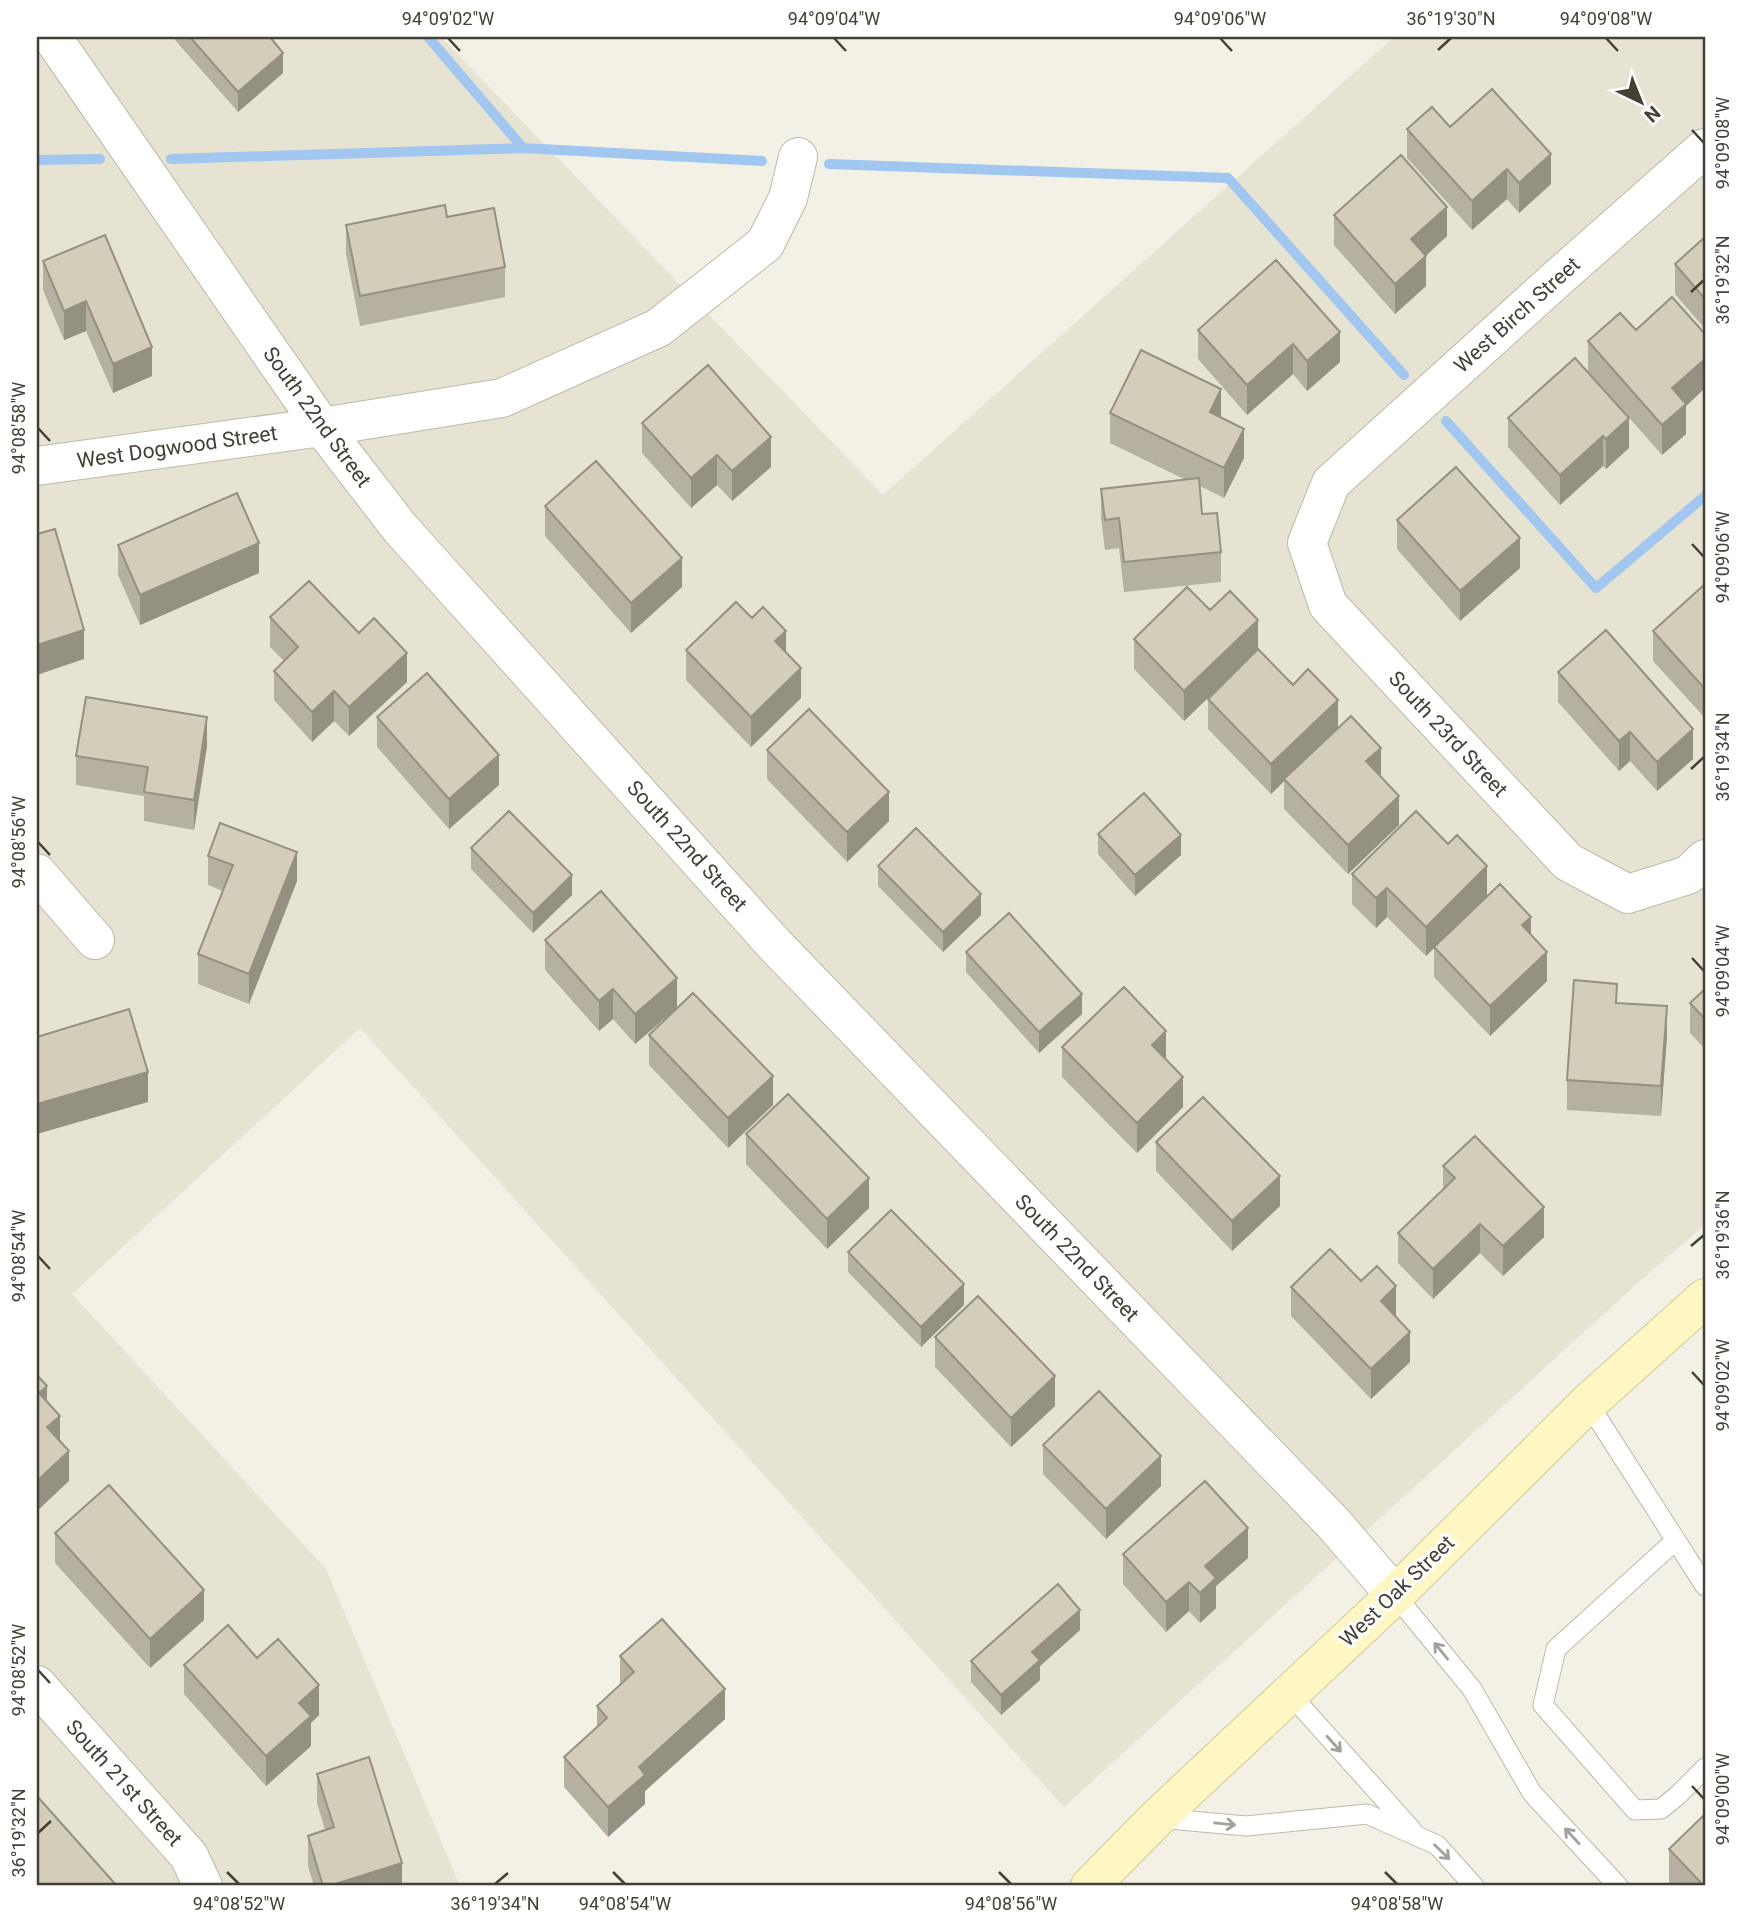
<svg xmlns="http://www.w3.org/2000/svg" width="1742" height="1923" font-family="Roboto,sans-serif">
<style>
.residential{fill:#e6e3d3}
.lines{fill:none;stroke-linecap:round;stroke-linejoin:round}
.stream{stroke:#a1c6f0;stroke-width:10}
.lane-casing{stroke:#beb9a8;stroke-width:21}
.street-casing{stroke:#beb9a8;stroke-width:40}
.secondary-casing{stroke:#d3c995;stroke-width:40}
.lane{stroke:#fff;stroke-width:19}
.street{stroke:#fff;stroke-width:38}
.secondary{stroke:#fef7c3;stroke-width:38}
.wall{fill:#b6b0a0}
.shaded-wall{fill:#949082}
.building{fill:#d4cdba;stroke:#949082;stroke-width:2}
.oneway{stroke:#a2a09a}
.ticks{fill:none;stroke:#454035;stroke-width:2.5}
.labels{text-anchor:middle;stroke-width:6;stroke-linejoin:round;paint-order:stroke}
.street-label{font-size:21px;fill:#454035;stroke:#fff}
.neatline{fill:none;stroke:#454035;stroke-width:2.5}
.ticks-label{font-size:18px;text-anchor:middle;fill:#454035}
</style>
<rect width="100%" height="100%" fill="#f3f0e5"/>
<!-- residential -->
<path class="residential" d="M37 37H441L883 495 1394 37H1705V1225L1641 1280 1064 1807 360 1028 72 1294 326 1569 460 1886H37Z"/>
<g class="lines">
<!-- stream -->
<path class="stream" d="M428 37 523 148
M171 159 523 148 762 161
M37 160 100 159
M829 164 1228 178 1404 375
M1446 421 1596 588 1705 496"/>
<defs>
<path id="lane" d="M1588 1403 1705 1586
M1676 1540 1556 1649 1543 1705 1635 1810 1661 1809 1677 1796 1705 1768
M1395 1595 1472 1689 1532 1793 1618 1886
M1289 1693 1412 1830
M1158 1818 1246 1826 1367 1814 1437 1845 1474 1886"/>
<path id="street" d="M52 37 322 427 400 528 775 945 1334 1524 1395 1595
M1705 148 1559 277 1331 483 1307 543 1328 605 1568 862 1628 894 1688 875 1705 859
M37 466 322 427 502 398 658 328 765 244 788 198 798 157
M37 873 95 940
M37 1685 189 1856 203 1886"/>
<path id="secondary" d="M1090 1886 1157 1818 1395 1595 1588 1403 1705 1298"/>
</defs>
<!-- lane casing -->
<use href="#lane" class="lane-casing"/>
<!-- street casing -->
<use href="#street" class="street-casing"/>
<!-- secondary casing -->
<use href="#secondary" class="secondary-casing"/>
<!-- lane -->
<use href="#lane" class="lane"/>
<!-- street -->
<use href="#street" class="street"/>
<!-- secondary -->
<use href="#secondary" class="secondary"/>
</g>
<!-- wall -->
<path class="wall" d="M175 37H270L283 73 238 112 175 40Z
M1450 127 1551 184 1519 213 1507 199 1472 230 1407 158V129Z
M1334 215 1447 236 1426 256V286L1395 314 1334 245Z
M447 217 505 267V297L360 326 346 254V225Z
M105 235 152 376 113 393 86 331 64 340 43 290V261Z
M1705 237V329L1675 294V264Z
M1276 260 1340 362 1307 391 1293 374 1247 415 1198 359V330Z
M1636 330 1705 334V388L1686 406V434L1662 455 1588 371V341Z
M1575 358 1629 448 1606 469 1603 466 1560 505 1508 447V418Z
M1110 413 1221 417 1244 458 1224 498 1200 486 1202 514 1221 552V582L1124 592 1119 548 1105 550 1101 518V489L1186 480 1110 443Z
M642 423 771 467 732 501 717 485 691 508 642 453Z
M545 506 682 587 631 633 545 536Z
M1397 520 1520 568 1460 621 1397 549Z
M118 545 259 573 140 625 118 575Z
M1705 584V718L1653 661V631Z
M1210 610 1258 649 1338 728 1381 776 1399 825 1348 874 1284 809V781L1271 794 1208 729V699L1224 682 1184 721 1134 669V639Z
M270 617 359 633 407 682 349 736 334 721 312 742 274 700V671L284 661 270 647Z
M686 650 786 652 801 698 751 747 686 680Z
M1558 672 1693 759 1657 791 1630 761 1619 771 1558 702Z
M377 717 499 785 449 829 377 747Z
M207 746 194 830 144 821V796L76 785V756Z
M767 750 889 821 847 862 767 779Z
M1098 834 1181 855 1135 896 1098 854Z
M471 848 572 895 533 933 471 869Z
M208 856 297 881 249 1004 198 984V954L223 891 208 885Z
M878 866 981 915 943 952 878 886Z
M1352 874 1487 896 1531 935 1547 981 1490 1036 1434 977V948L1426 956 1387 917 1376 928 1352 904Z
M545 940 677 1008 635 1044 613 1019 599 1031 545 970Z
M966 952 1082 1014 1039 1053 966 972Z
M1705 989V1049L1690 1033V1003Z
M649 1035 773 1105 728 1148 649 1065Z
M1667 1036 1661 1116 1567 1110V1080Z
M1062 1047 1166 1060 1183 1107 1137 1153 1062 1077Z
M746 1134 869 1208 827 1249 746 1164Z
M1156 1142 1280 1206 1232 1251 1156 1171Z
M1443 1166 1544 1237 1503 1276 1480 1253 1433 1299 1398 1263V1233L1443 1189Z
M848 1252 964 1305 921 1347 848 1272Z
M1361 1281 1396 1316 1410 1362 1371 1399 1291 1316V1287Z
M935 1337 1055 1406 1011 1447 935 1367Z
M1043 1445 1161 1486 1106 1539 1043 1474Z
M55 1533 204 1620 150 1668 55 1563Z
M1123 1554 1248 1558 1216 1586V1608L1200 1623 1189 1611 1166 1632 1123 1584Z
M1080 1630 1040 1666V1680L1001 1715 971 1682V1661Z
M620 1656 725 1719 645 1791V1804L608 1837 564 1787V1757L597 1728V1706L620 1685Z
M257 1658 319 1715 311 1723V1746L266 1786 184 1694V1665Z
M317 1774 402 1886H314L308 1866V1836L325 1830 317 1803Z
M1669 1849 1705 1886H1669Z"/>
<!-- shaded-wall -->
<path class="shaded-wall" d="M283 53V73L238 112V92Z
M1551 154V184L1519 213V183Z
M1507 169V199L1472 230V201Z
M1447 207V236L1411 269V239Z
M1426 256V286L1395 314V284Z
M86 301V331L64 340V311Z
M1340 332V362L1307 391V361Z
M1293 344V374L1247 415V385Z
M152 347V376L113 393V364Z
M1705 359V388L1686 406V434L1662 455V425L1672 388Z
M1221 389V419L1210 412Z
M1629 418V448L1606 469V439Z
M1244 429V458L1224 498V468Z
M1603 436V466L1560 505V475Z
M771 437V467L732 501V471Z
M717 455V485L691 508V478Z
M1520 538V568L1460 621V591Z
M259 543V573L140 625V595Z
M682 558V587L631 633V603Z
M1258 620V650L1184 721V691Z
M84 630V659L37 675V645Z
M786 631V661L775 641Z
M407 653V682L349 736V707Z
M801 668V698L751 747V717Z
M334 691V721L312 742V712Z
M1338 700V729L1271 794V764Z
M207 717V746L194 830V800Z
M1693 729V759L1657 791V762Z
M1630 732V761L1619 771V741Z
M1381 748V777L1366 761Z
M499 755V785L449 829V799Z
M889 792V821L847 862V832Z
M1399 796V825L1348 874V845Z
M1181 835V855L1135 896V875Z
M297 852V881L249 1004V974Z
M1487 866V896L1426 956V927Z
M572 875V895L533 933V913Z
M1387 888V917L1376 928V898Z
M981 894V915L943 952V932Z
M1531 917V946L1522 925Z
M1547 952V981L1490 1036V1006Z
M677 978V1008L635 1044V1014Z
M613 989V1019L599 1031V1001Z
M1082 994V1014L1039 1053V1032Z
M1667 1006V1036L1661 1116V1086Z
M1166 1031V1061L1152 1045Z
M148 1072V1102L37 1134V1104Z
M773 1076V1105L728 1148V1118Z
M1183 1077V1107L1137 1153V1123Z
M1280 1176V1206L1232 1251V1221Z
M869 1178V1208L827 1249V1219Z
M1544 1207V1237L1503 1276V1246Z
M1480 1224V1253L1433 1299V1269Z
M964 1284V1305L921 1347V1327Z
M1396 1286V1316L1381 1331V1301Z
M1410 1332V1362L1371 1399V1369Z
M1055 1376V1406L1011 1447V1418Z
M47 1386V1415L39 1393Z
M60 1416V1446L47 1427Z
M69 1451V1481L37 1511V1481Z
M1161 1456V1486L1106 1539V1509Z
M1248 1528V1558L1216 1586V1608L1200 1623V1593L1205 1566Z
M1189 1582V1611L1166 1632V1602Z
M204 1590V1620L150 1668V1639Z
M1080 1610V1630L1040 1666V1680L1001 1715V1695L1032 1652Z
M319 1685V1715L311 1723V1746L266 1786V1756L299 1703Z
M725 1689V1719L645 1791V1804L608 1837V1807L639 1767Z
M402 1863V1886H329Z"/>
<!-- building -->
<path class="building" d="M190 37H270L283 53 238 92Z
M1492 89 1551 154 1519 183 1507 169 1472 201 1407 129 1432 107 1450 127Z
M1401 155 1447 207 1411 239 1426 256 1395 284 1334 215Z
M445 205 447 217 494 208 505 267 360 296 346 225Z
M105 235 152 347 113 364 86 301 64 311 43 261Z
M1705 237V299L1675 264Z
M1276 260 1340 332 1307 361 1293 344 1247 385 1198 330Z
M1672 297 1705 334V359L1672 388 1686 404 1662 425 1588 341 1620 313 1636 330Z
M1141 350 1221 389 1210 412 1244 429 1224 468 1110 413Z
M1575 358 1629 418 1606 439 1603 436 1560 475 1508 418Z
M708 365 771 437 732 471 717 455 691 478 642 423Z
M596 461 682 558 631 603 545 506Z
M1456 467 1520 538 1460 591 1397 520Z
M1199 478 1202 514 1217 513 1221 552 1124 562 1119 518 1105 520 1101 489Z
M237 493 259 543 140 595 118 545Z
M55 529 84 630 37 645V534Z
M309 581 359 633 374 618 407 653 349 707 334 691 312 712 274 671 298 647 270 617Z
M1705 584V689L1653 631Z
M1187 587 1210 610 1230 591 1258 620 1184 691 1134 639Z
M736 602 752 618 763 607 786 631 775 641 801 668 751 717 686 650Z
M1606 630 1693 729 1657 762 1630 732 1619 741 1558 672Z
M1258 649 1293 685 1308 669 1338 700 1271 764 1208 699Z
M427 673 499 755 449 799 377 717Z
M86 697 207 717 194 800 144 792 148 767 76 756Z
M809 709 889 792 847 832 767 750Z
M1351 716 1381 748 1366 761 1399 796 1348 845 1284 779Z
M1144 793 1181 835 1135 875 1098 834Z
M509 811 572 875 533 913 471 848Z
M1416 811 1448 844 1457 835 1487 866 1426 927 1387 888 1376 898 1352 874Z
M220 823 297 852 249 974 198 954 233 865 208 856Z
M916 828 981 894 943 932 878 866Z
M1500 884 1531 917 1522 925 1547 952 1490 1006 1434 947Z
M601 891 677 978 635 1014 613 989 599 1001 545 940Z
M1009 913 1082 994 1039 1032 966 952Z
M1574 980 1617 984 1616 1003 1667 1006 1661 1086 1567 1080Z
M1124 987 1166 1031 1152 1045 1183 1077 1137 1123 1062 1047Z
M1705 989V1019L1690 1003Z
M693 993 773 1076 728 1118 649 1035Z
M129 1009 148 1072 37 1104V1037Z
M788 1094 869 1178 827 1219 746 1134Z
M1203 1097 1280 1176 1232 1221 1156 1142Z
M1475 1136 1544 1207 1503 1246 1480 1224 1433 1269 1398 1233 1455 1178 1443 1166Z
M891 1210 964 1284 921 1327 848 1252Z
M1330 1249 1361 1281 1377 1266 1396 1286 1381 1301 1410 1332 1371 1369 1291 1287Z
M978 1296 1055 1376 1011 1418 935 1337Z
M37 1375 47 1386 39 1393 60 1416 47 1427 69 1451 37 1481Z
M1099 1391 1161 1456 1106 1509 1043 1445Z
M1205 1481 1248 1528 1205 1566 1216 1578 1200 1593 1189 1582 1166 1602 1123 1554Z
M109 1485 204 1590 150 1639 55 1533Z
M1058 1584 1080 1610 1032 1652 1040 1660 1001 1695 971 1661Z
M662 1619 725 1689 639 1767 645 1775 608 1807 564 1757 607 1718 597 1706 634 1672 620 1656Z
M228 1625 257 1658 278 1639 319 1685 299 1703 311 1716 266 1756 184 1665Z
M369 1757 402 1863 329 1886H323L308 1836 334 1827 317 1774Z
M37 1796 117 1886H38L37 1884Z
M1705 1814V1886H1704L1669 1849Z"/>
<!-- one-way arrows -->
<defs><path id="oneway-shaft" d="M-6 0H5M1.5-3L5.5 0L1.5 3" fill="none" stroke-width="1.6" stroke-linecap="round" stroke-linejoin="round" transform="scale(1.75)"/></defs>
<g class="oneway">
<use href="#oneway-shaft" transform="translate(1441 1651) rotate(-129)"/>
<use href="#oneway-shaft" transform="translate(1334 1744) rotate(48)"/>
<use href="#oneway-shaft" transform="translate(1225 1824) rotate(6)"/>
<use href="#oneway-shaft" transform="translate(1572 1836) rotate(-133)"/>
<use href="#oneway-shaft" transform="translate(1442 1852) rotate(44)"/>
</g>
<!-- ticks -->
<path class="ticks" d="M448 38 460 51M834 38 846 51M1220 38 1232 51M1606 38 1618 51M1438 50 1451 38M1692 130 1704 143M1691 292 1704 280M38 428 50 441M1692 544 1704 557M1691 769 1704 757M38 842 50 855M1692 958 1704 971M1691 1246 1704 1235M38 1256 50 1269M1692 1372 1704 1385M38 1670 50 1683M1692 1786 1704 1799M38 1833 51 1821M227 1872 239 1884M613 1872 625 1884M999 1872 1011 1884M1385 1872 1397 1884M495 1884 508 1873"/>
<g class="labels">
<!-- street labels -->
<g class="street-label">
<text transform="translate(1517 315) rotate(-42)" y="7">West Birch Street</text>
<text transform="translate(317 417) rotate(54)" y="7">South 22nd Street</text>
<text transform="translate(177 447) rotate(-8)" y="7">West Dogwood Street</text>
<text transform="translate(1448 734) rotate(47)" y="7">South 23rd Street</text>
<text transform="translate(687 846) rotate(48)" y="7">South 22nd Street</text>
<text transform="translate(1077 1258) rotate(46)" y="7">South 22nd Street</text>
<text transform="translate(1397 1591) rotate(-44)" y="7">West Oak Street</text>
<text transform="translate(124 1783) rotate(48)" y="7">South 21st Street</text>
</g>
</g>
<!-- border -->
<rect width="1742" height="1923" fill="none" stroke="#ffffff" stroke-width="77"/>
<!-- north arrow -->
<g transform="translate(1641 102) rotate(137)" stroke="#ffffff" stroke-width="5" paint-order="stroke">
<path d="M0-5L12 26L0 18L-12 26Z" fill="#454035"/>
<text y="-10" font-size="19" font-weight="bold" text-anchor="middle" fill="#454035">N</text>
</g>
<rect x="38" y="38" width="1666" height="1846" class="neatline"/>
<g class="ticks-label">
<text x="448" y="25">94°09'02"W</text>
<text x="834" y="25">94°09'04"W</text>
<text x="1220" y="25">94°09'06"W</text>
<text x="1451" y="25">36°19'30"N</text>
<text x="1606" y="25">94°09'08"W</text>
<text transform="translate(1723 143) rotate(-90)" y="6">94°09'08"W</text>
<text transform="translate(1723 280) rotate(-90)" y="6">36°19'32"N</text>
<text transform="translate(19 428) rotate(-90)" y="6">94°08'58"W</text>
<text transform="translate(1723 557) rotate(-90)" y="6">94°09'06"W</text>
<text transform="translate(1723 757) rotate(-90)" y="6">36°19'34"N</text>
<text transform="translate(19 842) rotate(-90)" y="6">94°08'56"W</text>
<text transform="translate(1723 971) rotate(-90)" y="6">94°09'04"W</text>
<text transform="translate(1723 1235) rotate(-90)" y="6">36°19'36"N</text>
<text transform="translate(19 1256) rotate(-90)" y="6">94°08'54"W</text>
<text transform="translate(1723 1385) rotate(-90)" y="6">94°09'02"W</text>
<text transform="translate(19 1670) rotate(-90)" y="6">94°08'52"W</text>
<text transform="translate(1723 1799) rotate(-90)" y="6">94°09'00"W</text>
<text transform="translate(19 1833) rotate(-90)" y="6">36°19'32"N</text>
<text x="239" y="1910">94°08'52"W</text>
<text x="495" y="1910">36°19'34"N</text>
<text x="625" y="1910">94°08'54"W</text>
<text x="1011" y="1910">94°08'56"W</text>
<text x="1397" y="1910">94°08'58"W</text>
</g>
</svg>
